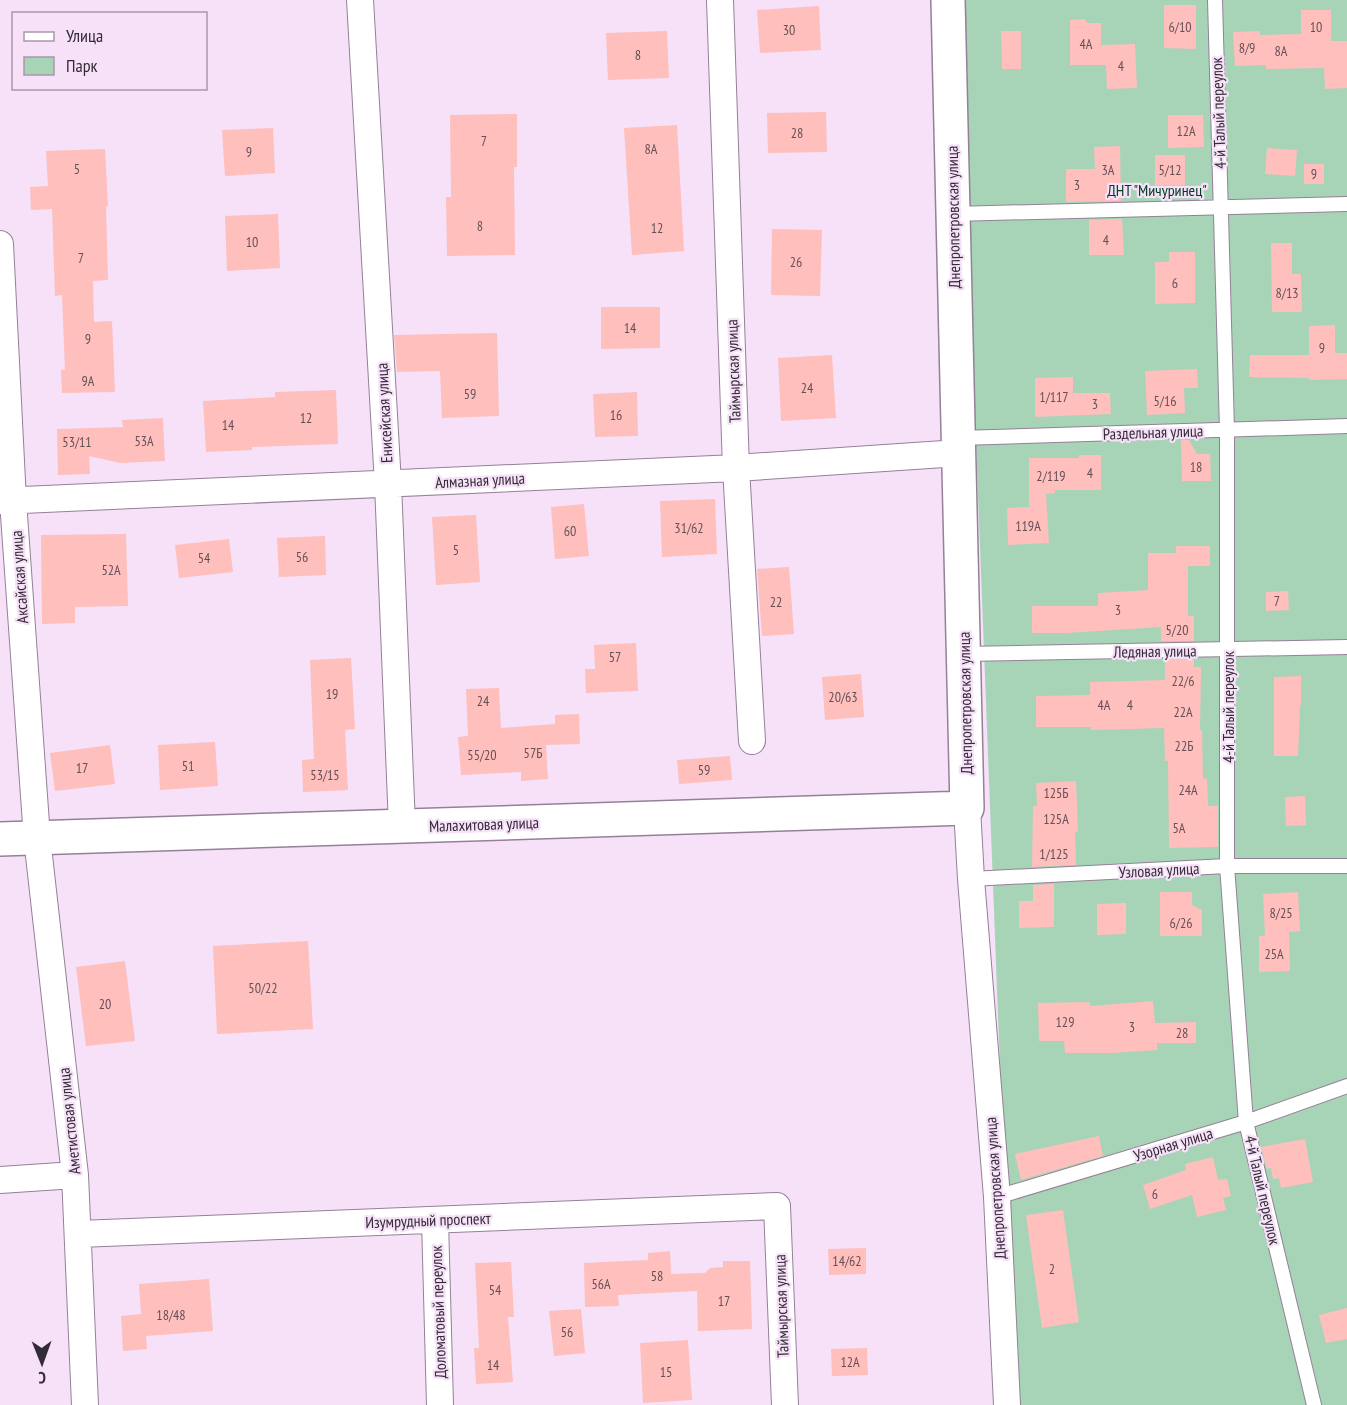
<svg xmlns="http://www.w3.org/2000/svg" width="1347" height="1405" font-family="'PT Sans Narrow',sans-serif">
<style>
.green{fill:#a7d4b6}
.building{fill:#febfbd}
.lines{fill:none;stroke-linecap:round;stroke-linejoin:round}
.service-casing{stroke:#948197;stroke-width:16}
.minor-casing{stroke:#948197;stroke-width:28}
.tertiary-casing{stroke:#948197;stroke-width:36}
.service{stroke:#fff;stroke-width:14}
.minor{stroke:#fff;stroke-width:26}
.tertiary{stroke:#fff;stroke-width:33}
.labels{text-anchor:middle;stroke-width:4.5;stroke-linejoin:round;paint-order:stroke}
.number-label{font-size:14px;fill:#665057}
.street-label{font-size:16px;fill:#332b35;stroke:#f6e1f9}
.park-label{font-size:16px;fill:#004021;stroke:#f6e1f9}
</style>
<rect width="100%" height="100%" fill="#f6e1f9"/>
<!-- green -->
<path class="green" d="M959 0H1347V1405H1013Z"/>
<!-- building -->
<path class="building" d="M1164 5H1196V49L1164 48Z
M819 6 821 50 760 53 757 10Z
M1301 10H1331V41H1347V88L1325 89 1324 68 1266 69V65L1235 66 1233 32 1260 31V35L1301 34Z
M1084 19 1088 23H1101V45L1135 44 1137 88 1107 89 1106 65H1070V20Z
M667 31 669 78 608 80 606 33Z
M1001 31H1021V69H1002Z
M826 112 827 152 768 153 767 113Z
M517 114V167H514L515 255 447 256 446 197H451L450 115Z
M1168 115H1203L1204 147 1168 148Z
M677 125 684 251 632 255 624 128Z
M273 128 275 173 225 176 222 130Z
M1120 146 1121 201 1066 202V169H1095L1094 147Z
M1267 148 1297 150 1295 176 1265 174Z
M105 149 108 206H106L108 280 93 281 94 322 112 321 115 392 62 393 61 370H65L62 295 55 296 52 209 31 210 30 187 48 186 46 151Z
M1155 155H1185V185H1155Z
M1304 164H1324V184H1304Z
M278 214 280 268 227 271 225 216Z
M1122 219 1124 255H1089V220Z
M772 229 822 230 820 296 771 295Z
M1271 243H1292V274H1301L1302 312H1272Z
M1169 252H1195V303L1155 304V262H1169Z
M601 307H660V348L601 349Z
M1335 325V353H1347V379L1309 380V378L1249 377 1250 355H1309V326Z
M497 333 499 416 442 418 440 371 397 372 394 335Z
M832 355 836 418 781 421 778 358Z
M1197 369 1198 388H1184L1185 413 1147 415 1145 371Z
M1073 377V393H1110L1111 414 1035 417V378Z
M336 390 338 444 252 447V450L206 452 203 401 275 397V392Z
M637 392 638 436 595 437 593 394Z
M163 418 165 461 120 463 89 456 90 474 58 475 57 429 123 427 122 420Z
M1181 440H1189L1197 454H1210L1211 481H1182Z
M1079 455H1101V490H1055V493L1046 494 1049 543 1008 545 1007 508 1029 507V458H1079Z
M715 499 717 554 662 557 660 501Z
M584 504 589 556 555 559 551 507Z
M476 515 480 582 436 585 432 517Z
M126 534 128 606 75 607V623L42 624 41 535Z
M325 536 326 575 279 577 277 538Z
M229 539 233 572 179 578 175 545Z
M1176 546H1210V566H1188V616H1194V641H1161V627L1067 633H1032V606H1098V593L1148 590V553H1176Z
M789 567 794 634 762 636 757 569Z
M1288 591 1289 610 1266 611V592Z
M636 643 638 691 586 693 585 669H595L594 645Z
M351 658 355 729 345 730 348 790 303 792 302 760 314 759 310 660Z
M1165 659H1194V667H1201L1200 730H1202L1203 779 1207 778 1208 806H1218V847L1169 848 1168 761H1165L1164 728 1091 730V727H1036V696L1090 695V682L1165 680Z
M861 674 864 717 825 720 822 677Z
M1301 676V705L1300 706 1298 756H1274V677Z
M499 688 501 728 555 724V715L579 714 580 744 546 745 548 779 521 781V772L461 775 458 737 468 736 466 689Z
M215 742 218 786 160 790 158 745Z
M110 745 115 784 55 791 50 753Z
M730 756 732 780 679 784 677 760Z
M1076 781 1078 832H1075L1076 865 1032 867 1033 806H1037L1036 783Z
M1305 796 1306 825 1286 826 1285 797Z
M1054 884V927L1019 928V901H1033V885Z
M1160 892H1192V905L1202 910V936H1160Z
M1298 892 1300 931 1289 932 1290 971 1259 972V936H1265L1263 894Z
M1126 903V934L1097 935V904Z
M308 941 313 1029 217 1034 213 946Z
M125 961 135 1041 86 1046 76 967Z
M1153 1001 1155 1023 1196 1022V1043H1157V1050L1112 1053H1065L1064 1041H1039L1038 1003 1090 1002V1006Z
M1099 1136 1103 1156 1021 1180 1015 1154Z
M1305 1139 1313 1182 1281 1188 1279 1178 1273 1179 1271 1168 1267 1169 1261 1147Z
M1213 1157 1218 1180 1227 1179 1231 1196 1223 1198 1226 1210 1197 1217 1192 1195 1150 1209 1143 1185 1186 1170 1185 1164Z
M1063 1210 1079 1322 1042 1328 1026 1215Z
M866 1248V1274L829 1275 828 1249Z
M670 1251 671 1274 705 1273 710 1268 723 1267V1261H750L752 1329 698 1331 697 1291 618 1295 619 1306 585 1307 584 1263 648 1260V1253Z
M511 1262 514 1317H508L513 1382 476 1384 474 1348H479L475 1263Z
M209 1279 213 1331 146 1336 147 1349 123 1351 121 1316 141 1314 139 1284Z
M1347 1308V1339L1326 1343 1319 1315Z
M581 1309 585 1353 554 1356 549 1311Z
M688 1340 692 1400 643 1403 640 1343Z
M867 1348 868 1375 832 1376 831 1349Z"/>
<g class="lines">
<defs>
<path id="service" d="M1215 0 1227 430V866L1246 1122 1314 1405
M953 214 1347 204
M959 438 1347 426
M964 654 1347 647
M971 879 1227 866H1347
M997 1197 1246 1122 1347 1086"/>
<path id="minor" d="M360 0 388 484 402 826
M720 0 736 468 752 741
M0 244 13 501 37 838 75 1175 85 1405
M0 501 736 468 959 453
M967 808 971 879 997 1197 1007 1405
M0 1180 75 1175
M435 1220 440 1405
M79 1234 777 1206 785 1405"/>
<path id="tertiary" d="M0 839 967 808 948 0"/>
</defs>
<!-- service casing -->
<use href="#service" class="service-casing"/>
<!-- minor casing -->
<use href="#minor" class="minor-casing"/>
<!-- tertiary casing -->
<use href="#tertiary" class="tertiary-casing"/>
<!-- service -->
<use href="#service" class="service"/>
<!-- minor -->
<use href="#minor" class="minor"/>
<!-- tertiary -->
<use href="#tertiary" class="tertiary"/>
</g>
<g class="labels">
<!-- number labels -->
<g class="number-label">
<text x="1180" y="32">6/10</text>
<text x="1316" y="32">10</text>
<text x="789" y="35">30</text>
<text x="1086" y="49">4А</text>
<text x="1247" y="53">8/9</text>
<text x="1281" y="56">8А</text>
<text x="638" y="60">8</text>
<text x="1121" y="71">4</text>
<text x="1186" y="136">12А</text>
<text x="797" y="138">28</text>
<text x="484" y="146">7</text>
<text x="651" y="154">8А</text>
<text x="249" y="157">9</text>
<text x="77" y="174">5</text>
<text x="1108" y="175">3А</text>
<text x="1170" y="175">5/12</text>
<text x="1314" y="179">9</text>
<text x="1077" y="190">3</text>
<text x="480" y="231">8</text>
<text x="657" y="233">12</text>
<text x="1106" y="245">4</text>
<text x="252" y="247">10</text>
<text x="81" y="263">7</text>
<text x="796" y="267">26</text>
<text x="1175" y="288">6</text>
<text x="1287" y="298">8/13</text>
<text x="630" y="333">14</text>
<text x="88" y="344">9</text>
<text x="1322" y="353">9</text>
<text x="88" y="386">9А</text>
<text x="807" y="393">24</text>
<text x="470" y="399">59</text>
<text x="1054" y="402">1/117</text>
<text x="1165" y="406">5/16</text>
<text x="1095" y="409">3</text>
<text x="616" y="420">16</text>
<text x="306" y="423">12</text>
<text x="228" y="430">14</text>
<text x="144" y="446">53А</text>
<text x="77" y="447">53/11</text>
<text x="1196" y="472">18</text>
<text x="1090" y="478">4</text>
<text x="1051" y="481">2/119</text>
<text x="1028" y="531">119А</text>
<text x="689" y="533">31/62</text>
<text x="570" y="536">60</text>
<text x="456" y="555">5</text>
<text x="302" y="562">56</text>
<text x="204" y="563">54</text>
<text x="111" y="575">52А</text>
<text x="1277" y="606">7</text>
<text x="776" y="607">22</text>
<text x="1118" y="615">3</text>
<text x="1177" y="635">5/20</text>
<text x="615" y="662">57</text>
<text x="1183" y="686">22/6</text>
<text x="332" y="699">19</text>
<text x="843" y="702">20/63</text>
<text x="483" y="706">24</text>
<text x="1104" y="710">4А</text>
<text x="1130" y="710">4</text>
<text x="1183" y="717">22А</text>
<text x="1184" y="751">22Б</text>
<text x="533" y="758">57Б</text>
<text x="482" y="760">55/20</text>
<text x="188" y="771">51</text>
<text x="82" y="773">17</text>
<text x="704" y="775">59</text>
<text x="325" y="780">53/15</text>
<text x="1188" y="795">24А</text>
<text x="1056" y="798">125Б</text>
<text x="1056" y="824">125А</text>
<text x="1179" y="833">5А</text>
<text x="1054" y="859">1/125</text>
<text x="1281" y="918">8/25</text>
<text x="1181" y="928">6/26</text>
<text x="1274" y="959">25А</text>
<text x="263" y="993">50/22</text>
<text x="105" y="1009">20</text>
<text x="1065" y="1027">129</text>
<text x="1132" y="1032">3</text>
<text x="1182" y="1038">28</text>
<text x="1155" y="1199">6</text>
<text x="847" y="1266">14/62</text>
<text x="1052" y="1274">2</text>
<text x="657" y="1281">58</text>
<text x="601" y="1289">56А</text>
<text x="495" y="1295">54</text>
<text x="724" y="1306">17</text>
<text x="171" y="1320">18/48</text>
<text x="567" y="1337">56</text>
<text x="850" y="1367">12А</text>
<text x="493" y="1370">14</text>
<text x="666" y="1377">15</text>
</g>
<!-- street labels -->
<g class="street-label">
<text transform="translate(1218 113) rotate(-92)" y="6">4-й Талый переулок</text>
<text transform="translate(953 217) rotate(-91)" y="6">Днепропетровская улица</text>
<text transform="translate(733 371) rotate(-92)" y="6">Таймырская улица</text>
<text transform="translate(384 413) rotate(-93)" y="6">Енисейская улица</text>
<text transform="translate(1153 432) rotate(-2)" y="6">Раздельная улица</text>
<text transform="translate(480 480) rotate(-3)" y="6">Алмазная улица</text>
<text transform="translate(19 577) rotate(-94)" y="6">Аксайская улица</text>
<text transform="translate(1155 651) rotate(-1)" y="6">Ледяная улица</text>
<text transform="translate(965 703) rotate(-91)" y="6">Днепропетровская улица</text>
<text transform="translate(1228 707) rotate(-90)" y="6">4-й Талый переулок</text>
<text transform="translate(484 824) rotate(-2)" y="6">Малахитовая улица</text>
<text transform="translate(1159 870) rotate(-3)" y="6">Узловая улица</text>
<text transform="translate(69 1121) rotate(-96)" y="6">Аметистовая улица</text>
<text transform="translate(1173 1144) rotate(-17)" y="6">Узорная улица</text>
<text transform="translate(995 1188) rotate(-94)" y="6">Днепропетровская улица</text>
<text transform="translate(1263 1190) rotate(77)" y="6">4-й Талый переулок</text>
<text transform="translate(428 1220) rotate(-2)" y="6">Изумрудный проспект</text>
<text transform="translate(781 1306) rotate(-92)" y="6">Таймырская улица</text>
<text transform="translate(438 1312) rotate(-92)" y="6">Доломатовый переулок</text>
</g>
<!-- park labels -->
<g class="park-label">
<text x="1157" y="196">ДНТ "Мичуринец"</text>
</g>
</g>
<!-- legend -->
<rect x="12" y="12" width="195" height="78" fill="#f6e1f9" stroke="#a898ab" stroke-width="1.5"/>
<rect x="24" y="32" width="30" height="9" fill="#ffffff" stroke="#a898ab" stroke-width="1.5"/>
<text x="66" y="42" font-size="18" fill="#332b35">Улица</text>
<rect x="24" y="57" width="30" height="18" fill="#a7d4b6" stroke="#a898ab" stroke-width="1.5"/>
<text x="66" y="72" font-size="18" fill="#332b35">Парк</text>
<!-- north arrow -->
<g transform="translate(42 1363) rotate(179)" stroke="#f6e1f9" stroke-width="4.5" paint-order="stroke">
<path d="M0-4.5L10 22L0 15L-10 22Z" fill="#332b35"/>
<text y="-9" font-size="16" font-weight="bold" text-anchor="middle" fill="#332b35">С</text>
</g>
</svg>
